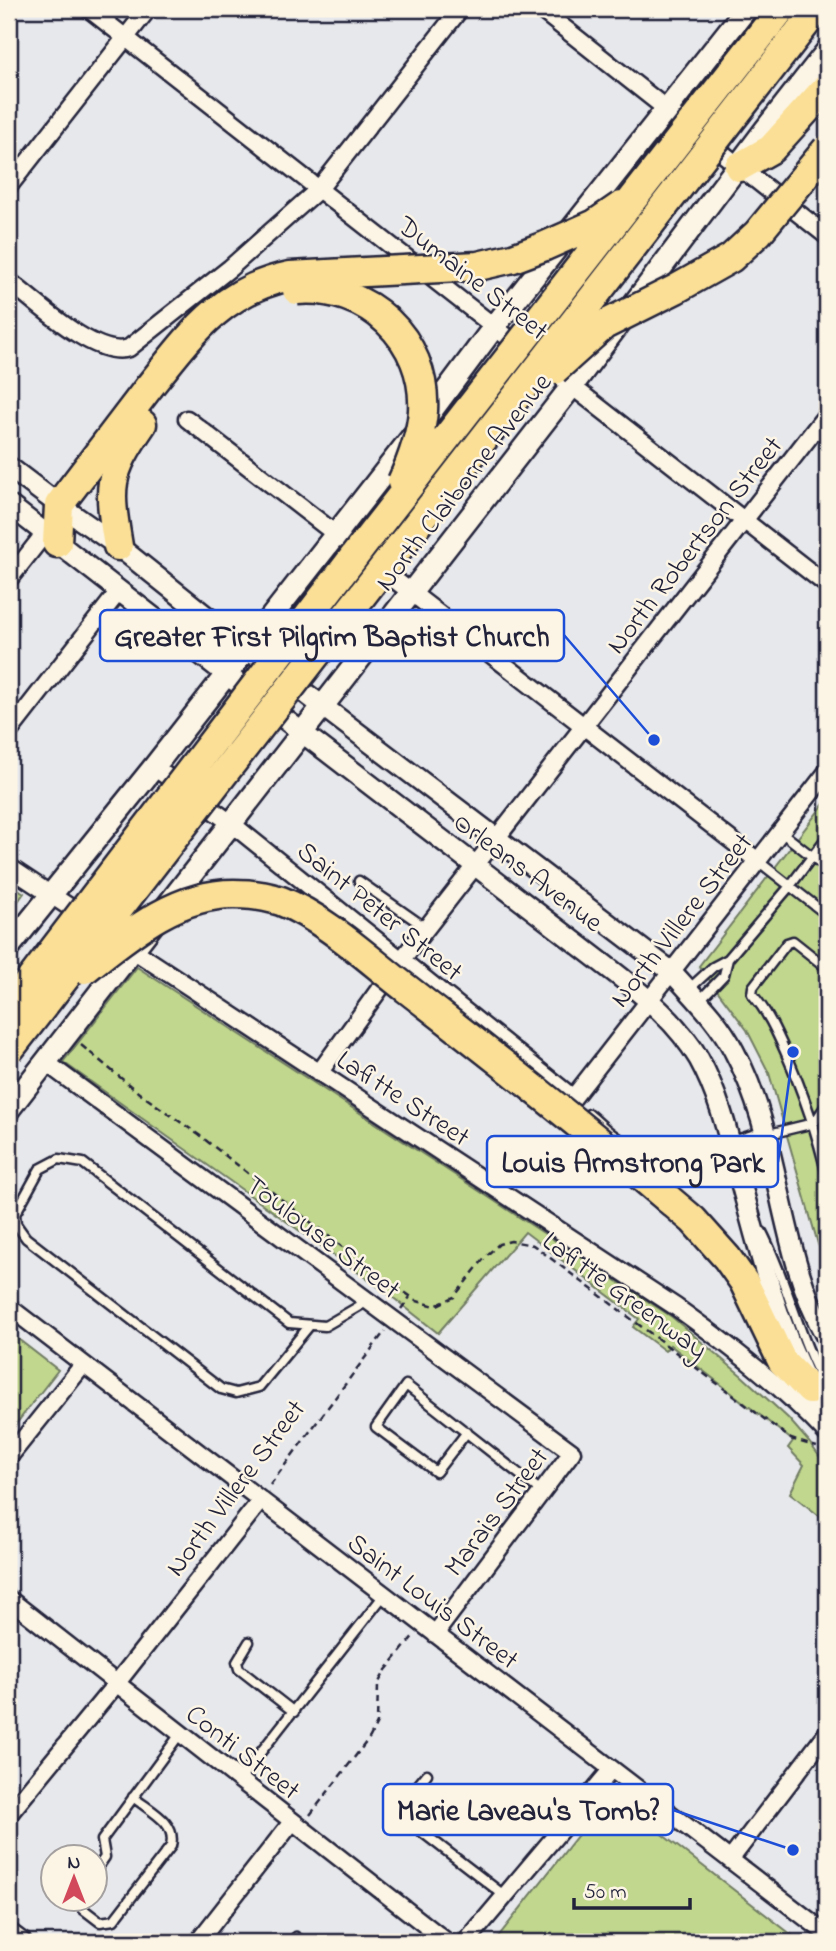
<svg xmlns="http://www.w3.org/2000/svg" width="836" height="1951" font-family="'Indie Flower',sans-serif">
<style>
.green{fill:#c0d78d;stroke:#717c64;stroke-width:2}
.lines{fill:none;stroke-linecap:round;stroke-linejoin:round}
.service-casing{stroke:#22223b;stroke-width:13}
.minor-casing{stroke:#22223b;stroke-width:21}
.tertiary-casing{stroke:#22223b;stroke-width:24}
.secondary-casing{stroke:#22223b;stroke-width:26}
.motorway-casing{stroke:#22223b;stroke-width:33}
.path{stroke:#22223b;stroke-width:2.5;stroke-dasharray:7 5;stroke-linecap:butt}
.service{stroke:#fcf5e5;stroke-width:8}
.minor{stroke:#fcf5e5;stroke-width:16}
.tertiary{stroke:#fcf5e5;stroke-width:19}
.secondary{stroke:#fcf5e5;stroke-width:21}
.motorway{stroke:#fbdf96;stroke-width:28}
.motorway-bridge-casing{stroke:#22223b;stroke-width:33;stroke-linecap:butt}
.motorway-bridge{stroke:#fbdf96;stroke-width:28}
.labels{text-anchor:middle;stroke-width:5;stroke-linejoin:round;paint-order:stroke}
.street-label{font-size:28px;fill:#22223b;stroke:#fcf5e5}
.leader{fill:none;stroke:#1d4ed8;stroke-width:2.5}
.callout-dot{fill:#1d4ed8;stroke:#fcf5e5;stroke-width:2.5}
.callout{fill:#fcf5e5;stroke:#1d4ed8;stroke-width:2.5}
.callout-label{font-size:30px;text-anchor:middle;font-weight:bold;fill:#22223b}
</style>
<rect width="100%" height="100%" fill="#e7e8eb"/>
<filter id="ink" filterUnits="userSpaceOnUse"><feTurbulence type="fractalNoise" baseFrequency=".0143" numOctaves="2"/><feDisplacementMap in="SourceGraphic" scale="14" xChannelSelector="R" yChannelSelector="G"/><feConvolveMatrix kernelMatrix="1 2 1 2 8 2 1 2 1" color-interpolation-filters="sRGB"/></filter>
<g filter="url(#ink)">
<!-- green -->
<path class="green" d="M827 800V1269L818 1244 769 1073 747 1030 699 966Z
M9 883 24 893 9 914Z
M137 967 672 1317 742 1376 788 1418 809 1442 827 1467V1522L790 1493 804 1465 788 1448 793 1441 670 1345 665 1351 633 1327 639 1319 525 1232 438 1333 391 1296 63 1062Z
M9 1332 58 1370 9 1433Z
M610 1794 801 1942H494Z"/>
<g class="lines">
<defs>
<path id="service" d="M781 832 827 868
M758 861 827 915
M359 881 426 928
M827 968 793 941 787 943 753 987 752 994C767 1011 776 1031 785 1051 803 1092 817 1132 827 1176
M689 989 713 967 728 959
M698 1002 724 975 728 959 790 886 827 837
M589 1114C600 1123 610 1135 623 1141 651 1155 701 1151 731 1146
M765 1135 814 1123 827 1104
M762 1232C788 1283 799 1339 827 1389
M310 1325 259 1387 236 1393 221 1389 26 1238 16 1224 15 1214 40 1169 59 1159 83 1163 289 1323 325 1326 368 1301
M467 1432 436 1472 376 1427 406 1385 542 1492
M249 1642 237 1662 239 1669 294 1712
M427 1774 396 1812 505 1896
M239 1780 384 1595
M94 1873 105 1857 102 1840 180 1734
M81 1898 80 1902 83 1909 100 1922 114 1920 171 1846C177 1822 150 1811 133 1797
M291 1942 296 1937 303 1942"/>
<path id="minor" d="M89 9 524 350
M540 9 827 236
M9 186 148 9
M9 281C35 301 96 360 129 348L230 268 319 189 460 9
M564 380 827 585
M187 419 758 861
M9 579 45 533
M9 732 119 591
M154 767 232 824 573 1098 827 772
M9 867 86 918
M124 944 676 1307C729 1345 782 1386 827 1434
M44 1061 572 1452 435 1634
M319 1073 389 976 827 414
M731 1146 765 1135
M9 1307 827 1934
M9 1457 83 1365
M9 1599 447 1942
M9 1814 116 1684 261 1500
M730 1860 827 1733
M198 1942 292 1822
M466 1942 612 1769"/>
<path id="tertiary" d="M9 467 59 505 118 546 246 648 672 972C694 997 719 1021 734 1051 782 1140 777 1250 827 1338
M9 505 226 674 614 972C646 997 678 1023 699 1059 720 1097 729 1139 740 1180 764 1267 780 1341 827 1419
M9 1933 21 1942"/>
<path id="secondary" d="M9 947 154 767 412 437 494 327 746 9
M9 1109 572 386 765 130 827 51"/>
<path id="motorway" d="M739 167 771 149 827 87
M57 543 59 505 149 387
M118 546C108 486 107 475 142 424
M667 1198 693 1220 727 1258 744 1282 782 1361 810 1390"/>
</defs>
<!-- service casing -->
<use href="#service" class="service-casing"/>
<!-- minor casing -->
<use href="#minor" class="minor-casing"/>
<!-- tertiary casing -->
<use href="#tertiary" class="tertiary-casing"/>
<!-- secondary casing -->
<use href="#secondary" class="secondary-casing"/>
<!-- motorway casing -->
<use href="#motorway" class="motorway-casing"/>
<!-- path -->
<path class="path" d="M81 1045 139 1093 199 1135 363 1263 417 1301 435 1306 454 1297 486 1256 499 1244 511 1241 533 1245 791 1439 817 1447
M401 1309 410 1297
M820 1449 827 1457
M270 1485 385 1331
M310 1815 370 1737 377 1723 378 1684 386 1670 414 1635"/>
<!-- service -->
<use href="#service" class="service"/>
<!-- minor -->
<use href="#minor" class="minor"/>
<!-- tertiary -->
<use href="#tertiary" class="tertiary"/>
<!-- secondary -->
<use href="#secondary" class="secondary"/>
<!-- motorway -->
<use href="#motorway" class="motorway"/>
<defs>
<path id="motorway-bridge" d="M297 290C367 284 427 339 423 411 421 436 412 460 402 482
M554 370 604 325 676 289 731 258 758 233 827 149
M149 387C190 336 221 290 290 276L478 266 513 258 545 246 595 224 621 206
M85 969C128 935 175 894 234 894 249 894 266 896 281 901 325 918 369 960 407 989 495 1057 582 1126 667 1198
M9 1008 363 545 781 9
M9 1050 817 9"/>
</defs>
<!-- motorway-bridge casing -->
<use href="#motorway-bridge" class="motorway-bridge-casing"/>
<!-- motorway-bridge -->
<use href="#motorway-bridge" class="motorway-bridge"/>
</g>
</g>
<g class="labels">
<!-- street labels -->
<g class="street-label">
<text transform="translate(474 277) rotate(38)" y="10">Dumaine Street</text>
<text transform="translate(462 481) rotate(-52)" y="10">North Claiborne Avenue</text>
<text transform="translate(693 544) rotate(-52)" y="10">North Robertson Street</text>
<text transform="translate(529 871) rotate(37)" y="10">Orleans Avenue</text>
<text transform="translate(381 910) rotate(39)" y="10">Saint Peter Street</text>
<text transform="translate(680 919) rotate(-52)" y="10">North Villere Street</text>
<text transform="translate(404 1097) rotate(33)" y="10">Lafitte Street</text>
<text transform="translate(324 1236) rotate(37)" y="10">Toulouse Street</text>
<text transform="translate(626 1294) rotate(36)" y="10">Lafitte Greenway</text>
<text transform="translate(234 1487) rotate(-53)" y="10">North Villere Street</text>
<text transform="translate(495 1511) rotate(-53)" y="10">Marais Street</text>
<text transform="translate(434 1600) rotate(37)" y="10">Saint Louis Street</text>
<text transform="translate(244 1751) rotate(38)" y="10">Conti Street</text>
</g>
</g>
<!-- callouts -->
<path class="leader" d="M654 740L564 635M793 1052L778 1162M793 1850L673 1810"/>
<g class="callout-dot">
<circle cx="654" cy="740" r="7"/>
<circle cx="793" cy="1052" r="7"/>
<circle cx="793" cy="1850" r="7"/>
</g>
<g class="callout">
<rect x="100" y="610" width="464" height="51" rx="7"/>
<rect x="487" y="1136" width="291" height="51" rx="7"/>
<rect x="383" y="1784" width="290" height="51" rx="7"/>
</g>
<g class="callout-label">
<text x="332" y="646">Greater First Pilgrim Baptist Church</text>
<text x="633" y="1172">Louis Armstrong Park</text>
<text x="528" y="1820">Marie Laveau's Tomb?</text>
</g>
<!-- margin -->
<rect width="836" height="1951" fill="none" stroke="#fcf5e5" stroke-width="35"/>
<rect x="18" y="18" width="801" height="1916" fill="none" stroke="#22223b" stroke-width="2.5" filter="url(#ink)"/>
<!-- north arrow -->
<g transform="translate(74 1878)"><circle r="33" fill="#fcf5e5" stroke="#a5a1a1" stroke-width="2"/>
<path d="M0-5L12 26L0 18L-12 26Z" fill="#d1495b"/>
<text y="-10" font-size="19" font-weight="bold" text-anchor="middle" fill="#22223b">N</text>
</g>
<!-- scale -->
<path d="M574 1898v10h116v-10" fill="none" stroke="#22223b" stroke-width="3.5"/>
<text x="584" y="1898" font-size="21" fill="#22223b" stroke="#fcf5e5" stroke-width="5" paint-order="stroke">50 m</text>
</svg>
